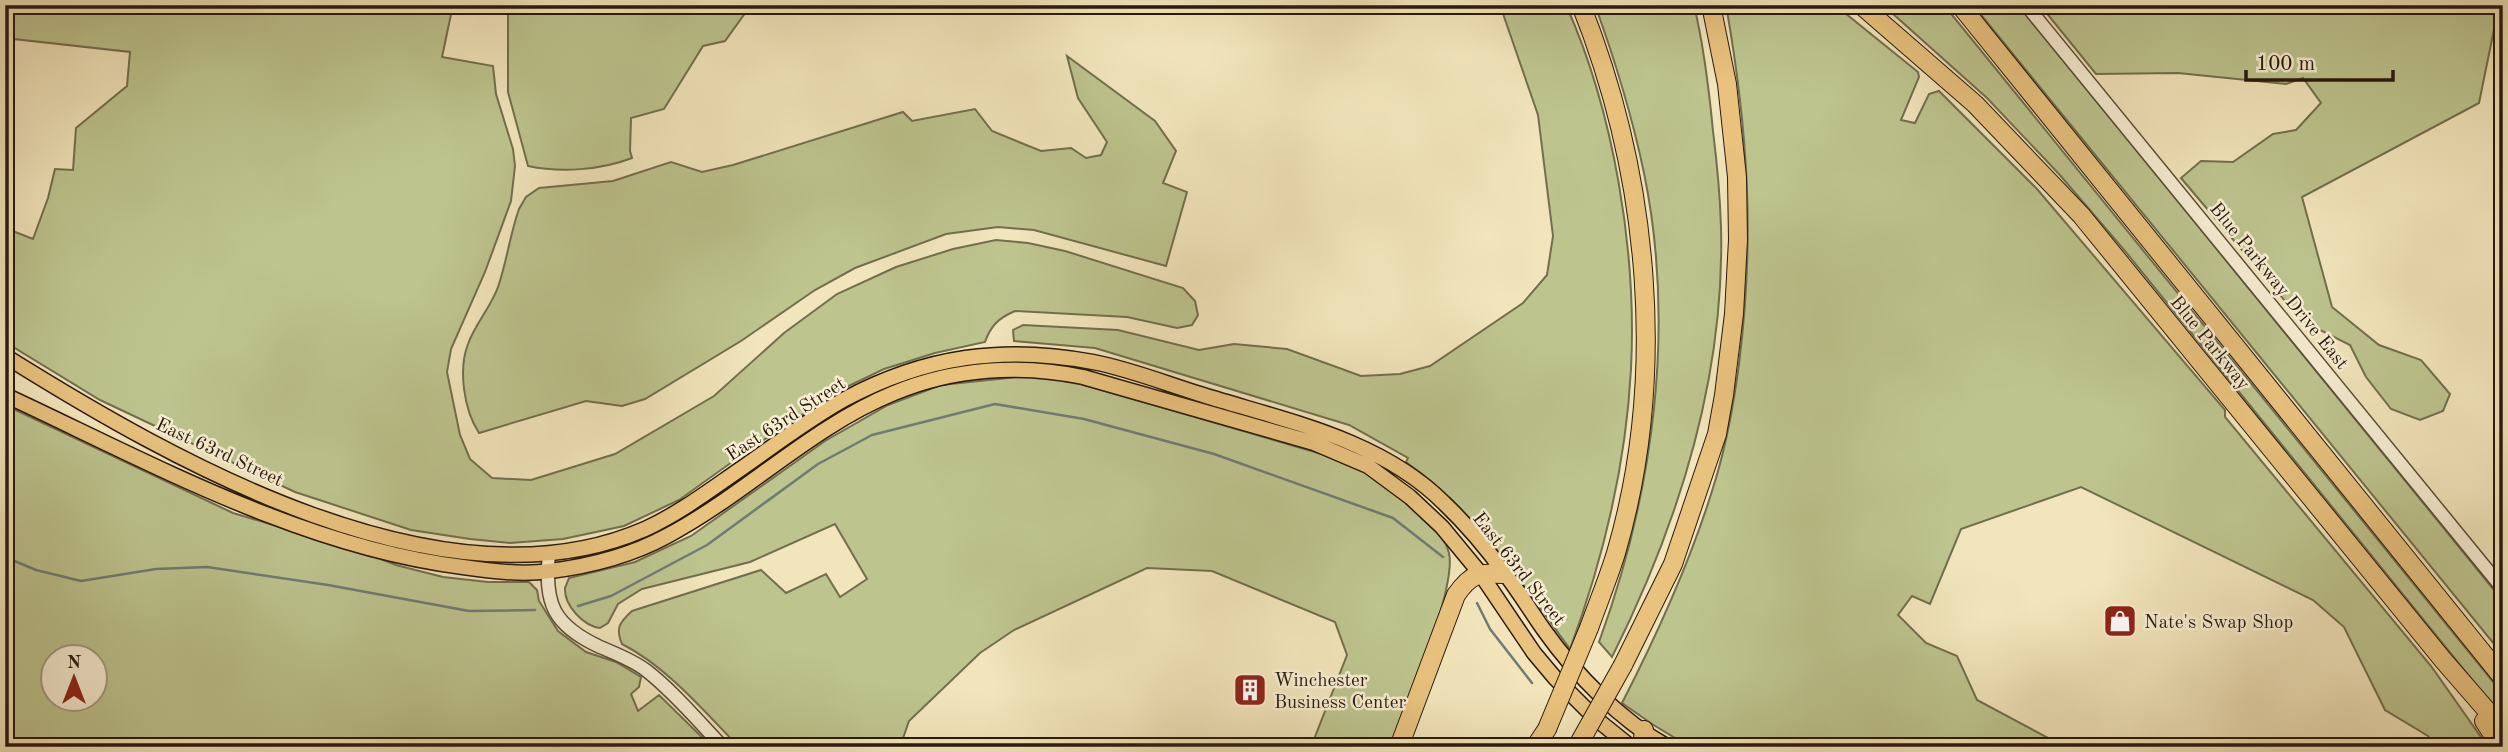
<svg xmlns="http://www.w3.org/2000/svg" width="2508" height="752" font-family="'Old Standard TT',serif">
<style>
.green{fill:#bdc48e;stroke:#726e4e;stroke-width:2;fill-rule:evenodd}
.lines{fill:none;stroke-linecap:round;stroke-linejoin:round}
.stream{stroke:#6f7b75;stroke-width:2.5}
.minor-casing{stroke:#5a4c38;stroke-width:15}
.major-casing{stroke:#28190d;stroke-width:17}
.highway-casing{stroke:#28190d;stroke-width:20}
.minor{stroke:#f7eed3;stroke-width:12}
.major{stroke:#e9c27e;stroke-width:14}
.highway{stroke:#e9c27e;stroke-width:18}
.highway-bridge-casing{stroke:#28190d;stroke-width:20;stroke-linecap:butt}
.highway-bridge{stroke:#e9c27e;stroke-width:18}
.labels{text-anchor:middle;stroke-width:5;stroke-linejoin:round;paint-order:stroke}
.street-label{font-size:19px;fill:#28190d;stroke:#f7eed3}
.poi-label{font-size:19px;fill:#28190d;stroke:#f7eed3;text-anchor:start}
</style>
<rect width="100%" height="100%" fill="#f2e5bb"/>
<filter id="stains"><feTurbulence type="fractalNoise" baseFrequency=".00286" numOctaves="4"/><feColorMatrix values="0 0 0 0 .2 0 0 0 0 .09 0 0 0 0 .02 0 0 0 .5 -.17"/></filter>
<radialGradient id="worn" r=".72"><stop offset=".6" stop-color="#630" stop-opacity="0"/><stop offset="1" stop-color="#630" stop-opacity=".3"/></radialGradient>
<!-- green -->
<path class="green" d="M5 5H453L442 57 493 66 496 94 513 149 515 166 511 201 485 272 451 349 447 372 460 435 470 459 492 478 531 480 615 454 714 396 784 333 837 294 896 267 953 249 996 240 1028 243 1065 251 1183 288 1195 301 1198 315 1192 325 1177 328 1127 317 1015 311C999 318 991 325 985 342L935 353 884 369 840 390 753 447 679 500 624 526 563 539 510 543 470 539 411 530 295 492 100 400 5 342V228L33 239 48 198 55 169 73 170 76 128 127 86 130 52 5 38Z
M508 5H751L725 41 703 46 664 109 631 118 630 151 632 158C601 170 561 173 528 166L508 92Z
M1500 5H1566C1614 112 1637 252 1631 369 1626 463 1603 560 1570 649 1519 580 1477 512 1406 462L1408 458 1349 425 1095 348 1014 341 1013 330 1023 325 1118 330 1199 350 1234 344 1287 349 1361 376 1400 374 1430 366 1523 303 1547 275 1553 236 1538 115Z
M1595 5H1694C1704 47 1709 89 1713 131 1717 163 1720 195 1721 227 1725 376 1678 525 1612 657L1599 642C1653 494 1676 329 1644 173 1632 116 1615 60 1595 5Z
M1726 5H1835L1918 72 1919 77 1901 120 1915 123 1929 94 1939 91 2037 189 2225 410V417L2431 666 2488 747H2437L2428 736 2385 710 2344 627 2313 600 2081 487 1961 529 1930 604 1912 596 1898 615 1926 643 1957 656 1977 700 2065 747H1690L1652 724 1622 703C1659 631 1693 556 1716 478 1727 441 1734 402 1739 364 1755 238 1748 130 1726 5Z
M1883 5H1944L2503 694V718L2125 251 2059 174 1987 98Z
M1973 5 2019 6 2503 601V655Z
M2040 5H2499L2479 103 2302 197 2332 307 2379 345 2421 360 2450 394 2443 411 2420 420 2391 409 2366 377 2350 345 2302 321 2181 178 2201 161 2233 162 2273 134 2296 130 2321 103 2303 78 2286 84 2178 73 2096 74Z
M1067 56 1155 121 1176 151 1163 183 1187 192 1166 266 1034 230 998 227 946 234 855 268 815 290 741 341 645 399 622 406 586 401 479 433C464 410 458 370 468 344 475 324 491 307 498 287 507 261 510 234 519 209L526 197 539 188 613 181 671 162 702 172 733 165 903 112 912 121 975 109 992 131 1041 151 1071 148 1086 158 1101 155 1107 142 1078 98Z
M1028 376 1064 379 1332 457C1345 462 1359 467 1371 475 1395 490 1442 525 1449 553 1457 588 1406 708 1392 747H1311L1347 655 1335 622 1212 571 1147 568 1014 630 980 653 909 721 900 747H739C703 710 667 667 622 644 615 628 620 622 632 611L761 570 786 593 826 574 840 597 867 579 835 524 750 562 642 589 618 604 608 623 600 628C584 626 564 606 565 588 565 588 569 578 569 578L635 562 691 536 825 441 888 405 941 385Z
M5 405 233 513 360 551 396 565 443 577 488 582H529L537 590 539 601 558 631 586 652 616 662 641 677 639 687 631 694 638 711 659 695 712 747H5ZM52 658H94V700H52Z"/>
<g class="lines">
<!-- stream -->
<path class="stream" d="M5 557 36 570 81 581 156 569 207 567 328 585 469 611 535 610
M1477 603 1490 629 1532 683
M578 606 611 596 707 545 818 464 872 435 995 404 1084 419 1214 454 1393 518 1443 557"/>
<defs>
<path id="minor" d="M2026 5 2503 589
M549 553C544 604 553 625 600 647 616 654 633 660 647 671 675 693 699 722 723 747"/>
<path id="major" d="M5 356C173 461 444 617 645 529 680 513 710 490 742 468 775 445 809 419 845 399 925 356 1004 345 1093 362 1130 369 1167 384 1203 395 1286 421 1380 439 1444 503 1466 524 1488 550 1506 575 1520 593 1531 612 1544 630 1576 675 1620 720 1668 747
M5 395C151 463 302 547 463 567 491 571 522 575 550 571 590 566 632 555 667 536 746 494 811 427 894 393 954 368 1020 364 1083 377L1314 443 1368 466 1410 497 1442 527 1480 573 1534 653 1555 678 1595 718 1631 747"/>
<path id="highway" d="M1581 5C1649 176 1668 375 1616 553 1608 579 1598 603 1589 628
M1861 5 1975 104 2081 215 2443 660 2503 729
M1960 5 2503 678
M1623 665 1673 564 1717 434 1724 395 1734 314 1738 240 1737 177 1727 84 1711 5
M2484 721 2501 747
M1399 747 1456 595C1472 572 1479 573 1506 574
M1535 747 1547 729
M1642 747 1644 730"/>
</defs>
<!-- minor casing -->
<use href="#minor" class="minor-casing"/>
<!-- major casing -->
<use href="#major" class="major-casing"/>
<!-- highway casing -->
<use href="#highway" class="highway-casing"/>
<!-- minor -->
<use href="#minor" class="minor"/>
<!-- major -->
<use href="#major" class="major"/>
<!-- highway -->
<use href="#highway" class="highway"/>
<defs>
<path id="highway-bridge" d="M1547 729 1589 628
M1577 747 1623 665"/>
</defs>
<!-- highway-bridge casing -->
<use href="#highway-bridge" class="highway-bridge-casing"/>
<!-- highway-bridge -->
<use href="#highway-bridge" class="highway-bridge"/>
</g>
<!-- icons -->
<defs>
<symbol id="shop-square" viewBox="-11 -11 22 22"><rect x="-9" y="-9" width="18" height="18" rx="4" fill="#8f2418" stroke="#f7eed3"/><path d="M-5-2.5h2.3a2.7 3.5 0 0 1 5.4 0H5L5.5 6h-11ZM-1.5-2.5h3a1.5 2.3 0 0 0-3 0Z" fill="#fff"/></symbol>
<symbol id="building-square" viewBox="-11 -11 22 22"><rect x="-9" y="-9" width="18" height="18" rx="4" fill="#8f2418" stroke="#f7eed3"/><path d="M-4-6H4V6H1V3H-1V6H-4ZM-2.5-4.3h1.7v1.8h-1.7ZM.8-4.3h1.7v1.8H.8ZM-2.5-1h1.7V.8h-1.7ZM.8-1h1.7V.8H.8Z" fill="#fff"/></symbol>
</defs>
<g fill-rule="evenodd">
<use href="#shop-square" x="2101" y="602" width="38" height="38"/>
<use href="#building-square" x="1231" y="671" width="38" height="38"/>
</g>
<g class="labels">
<!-- street labels -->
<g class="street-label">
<text transform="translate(2280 285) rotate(51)" y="7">Blue Parkway Drive East</text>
<text transform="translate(2211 342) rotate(51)" y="7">Blue Parkway</text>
<text transform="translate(785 418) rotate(-33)" y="7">East 63rd Street</text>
<text transform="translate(220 451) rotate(25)" y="7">East 63rd Street</text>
<text transform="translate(1520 568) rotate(52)" y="7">East 63rd Street</text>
</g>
<!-- poi labels -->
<g class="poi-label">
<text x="2144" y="628">Nate's Swap Shop</text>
<text x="1274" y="686">Winchester<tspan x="1274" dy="22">Business Center</tspan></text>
</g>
</g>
<!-- margin -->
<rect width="2508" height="752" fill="none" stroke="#f2e5bb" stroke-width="28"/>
<rect x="7" y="7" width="2494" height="738" fill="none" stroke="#28190d" stroke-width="3.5"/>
<rect x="14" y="14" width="2480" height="724" fill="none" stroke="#28190d" stroke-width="2"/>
<!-- north arrow -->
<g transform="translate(74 678)"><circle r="33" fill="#f7eed3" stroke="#a49984" stroke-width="2"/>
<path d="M0-5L12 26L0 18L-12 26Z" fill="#8f2418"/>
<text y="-10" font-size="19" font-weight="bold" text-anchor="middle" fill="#28190d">N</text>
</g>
<!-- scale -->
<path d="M2246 70v10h147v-10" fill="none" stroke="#28190d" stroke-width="3.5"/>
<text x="2256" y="70" font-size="21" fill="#28190d" stroke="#f7eed3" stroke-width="5" paint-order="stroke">100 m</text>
<rect width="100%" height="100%" filter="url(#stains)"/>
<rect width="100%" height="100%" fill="url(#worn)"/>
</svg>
